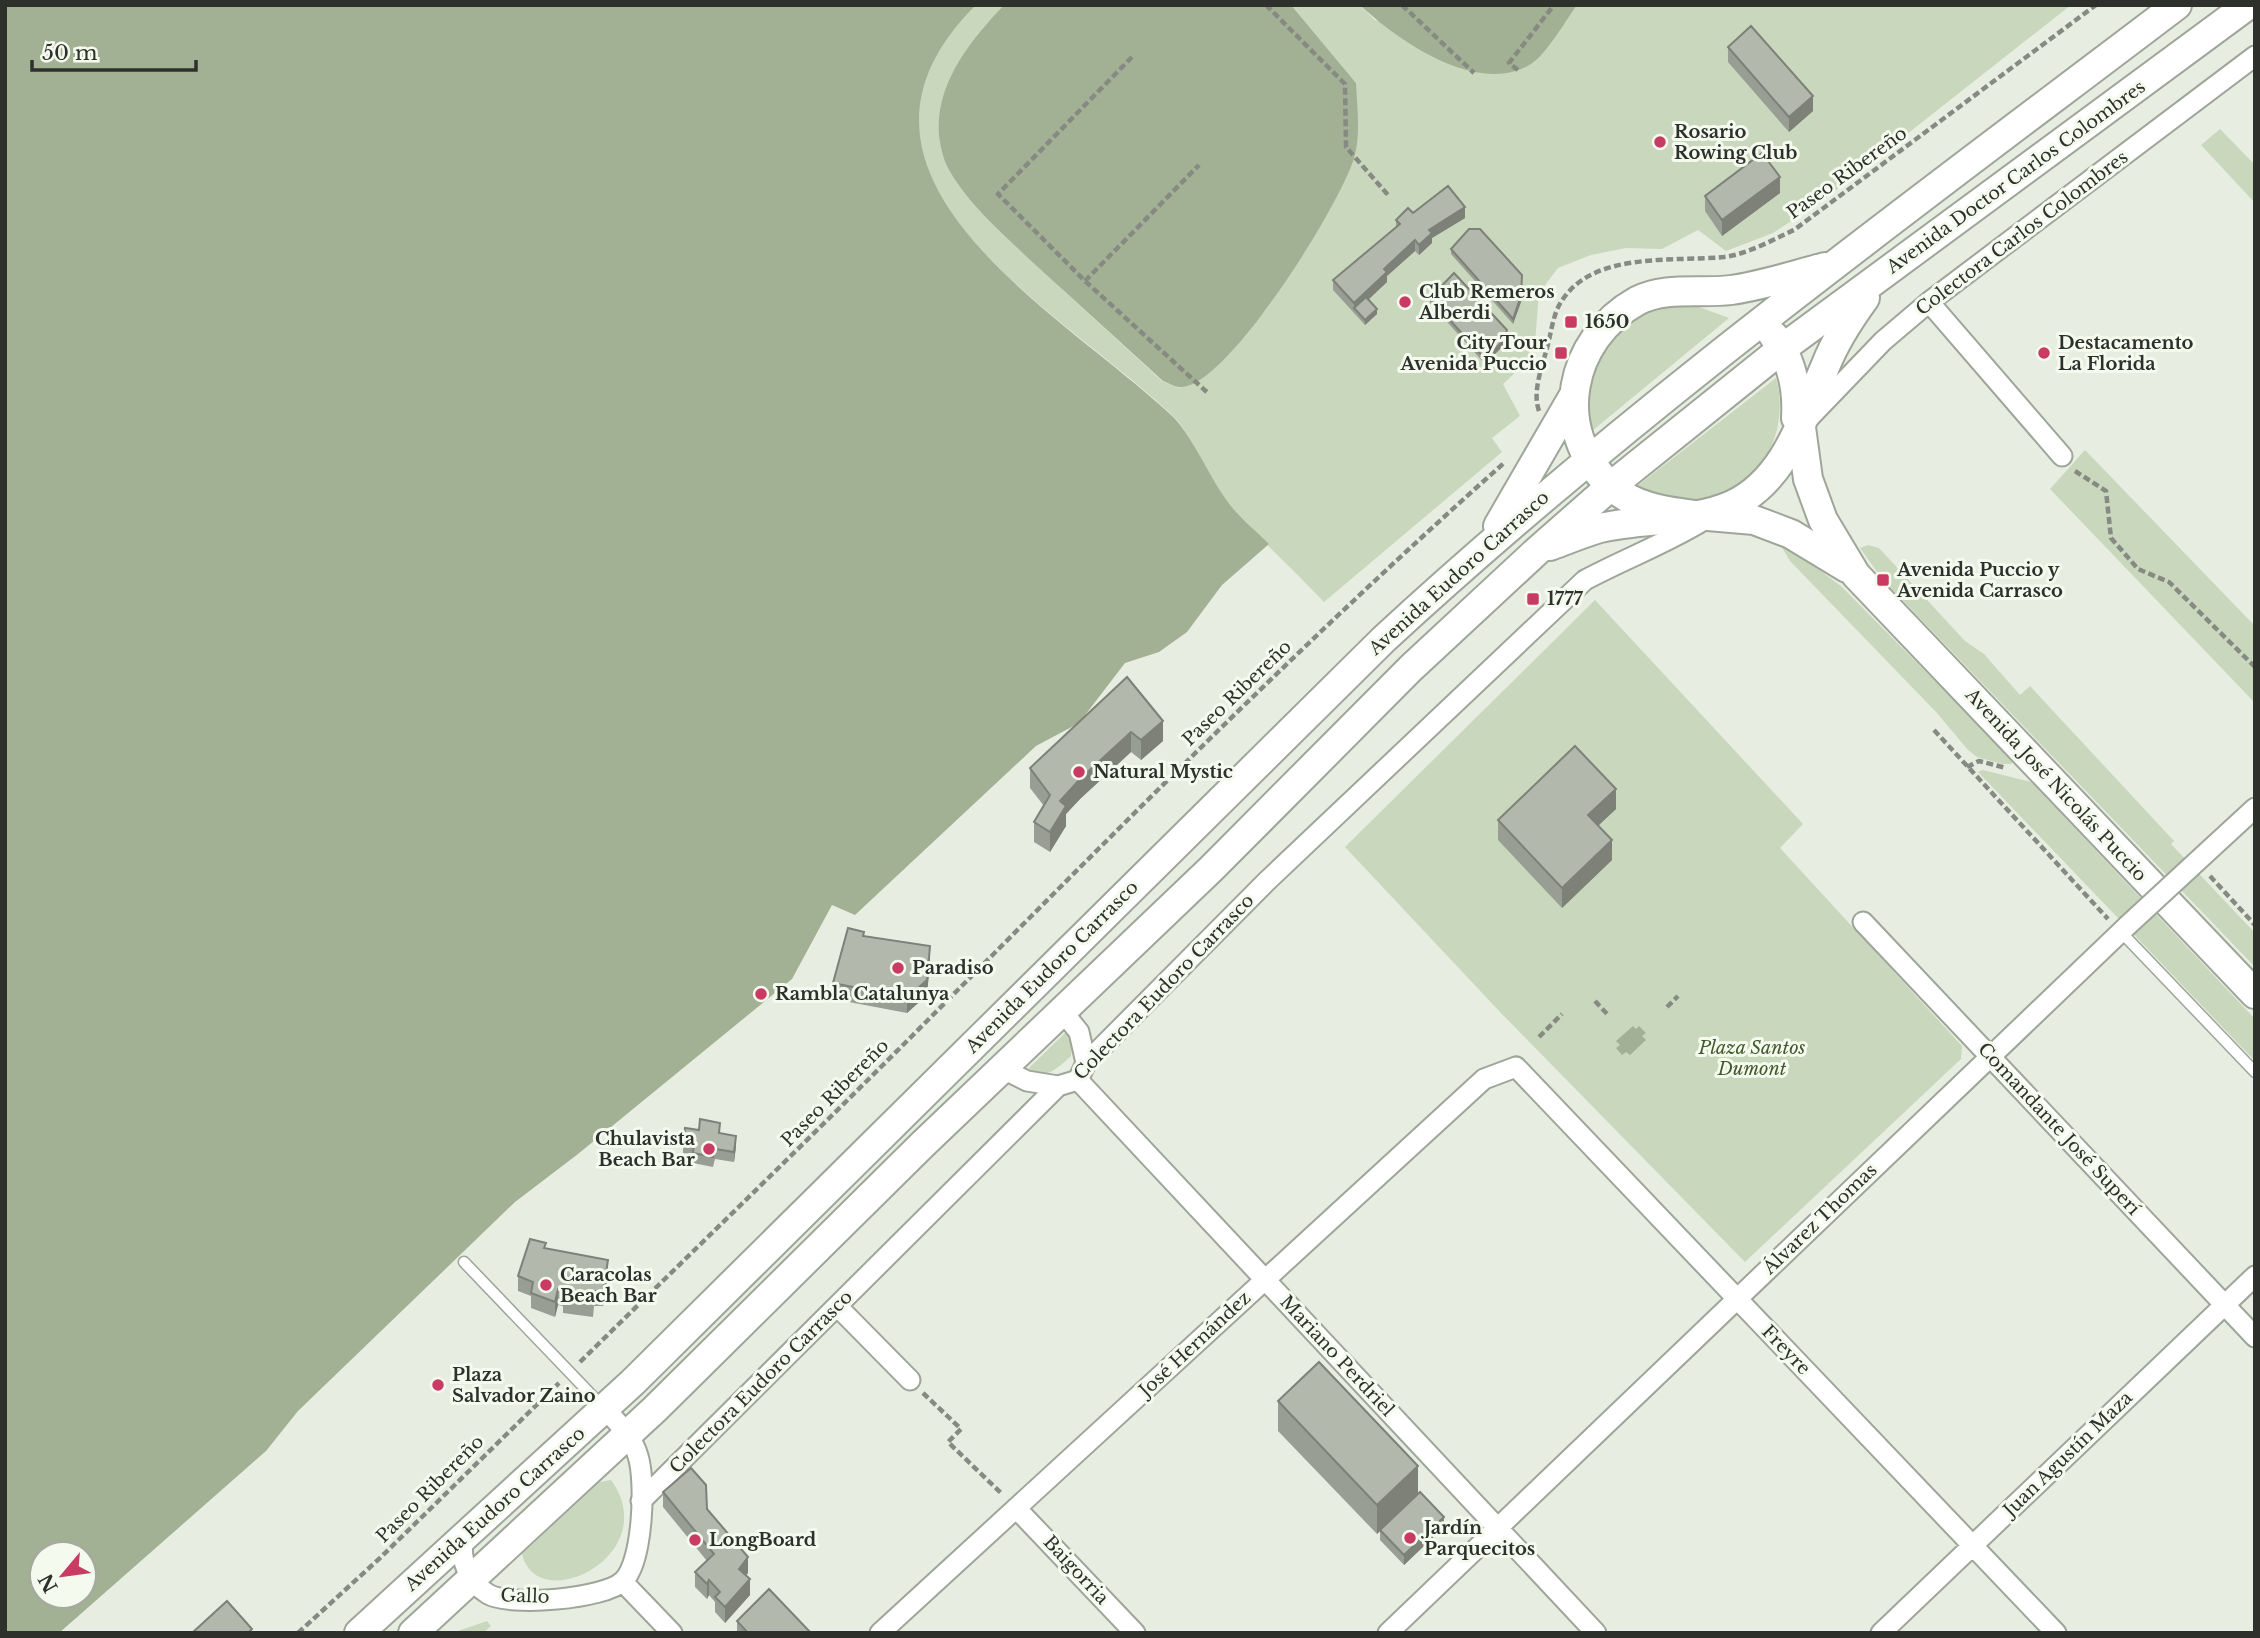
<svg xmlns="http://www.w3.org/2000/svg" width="2260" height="1638" font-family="'Libre Baskerville',serif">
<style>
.green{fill:#c9d7bd}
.water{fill:#a2b094;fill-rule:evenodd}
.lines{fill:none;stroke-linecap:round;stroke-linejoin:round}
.lane-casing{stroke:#9ea599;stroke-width:13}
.street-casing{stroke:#9ea599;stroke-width:23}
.secondary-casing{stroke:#9ea599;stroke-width:32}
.path{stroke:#868a82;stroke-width:4.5;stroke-dasharray:7 3.5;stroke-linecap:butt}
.lane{stroke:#fff;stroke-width:10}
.street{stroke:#fff;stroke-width:19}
.secondary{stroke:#fff;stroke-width:28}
.street-bridge-casing{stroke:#9ea599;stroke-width:23;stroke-linecap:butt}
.street-bridge{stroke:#fff;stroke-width:19}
.wall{fill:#999e94}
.shaded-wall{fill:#7d8178}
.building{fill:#b2b8ac;stroke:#7d8178;stroke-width:2}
.poi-dot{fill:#ca3b63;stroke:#f4fbee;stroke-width:2.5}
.labels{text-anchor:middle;stroke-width:6;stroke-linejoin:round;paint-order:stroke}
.poi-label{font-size:18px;font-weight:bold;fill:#2e302c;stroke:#f4fbee;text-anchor:start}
.street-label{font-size:18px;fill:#2e302c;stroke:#f4fbee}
.park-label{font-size:18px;font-style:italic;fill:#43582c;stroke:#f4fbee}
</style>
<rect width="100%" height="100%" fill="#e7eee1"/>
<!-- green -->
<path class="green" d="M976 5H1004C975 36 954 66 941 106L1064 291 1162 381 1180 388 1266 310 1308 247 1354 157 1356 83 1291 5H1360L1375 20 1533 63 1577 5H2071L1822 201 1773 233 1726 251 1698 230 1662 249 1626 248 1591 255 1558 268 1539 293 1534 355 1503 384 1520 416 1492 438 1502 452 1324 602C1293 569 1258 538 1228 503 1206 477 1196 438 1171 414 1062 310 804 176 976 5Z
M2220 129 2255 165V203L2201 145Z
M1691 304 1729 318 1592 431 1587 411 1589 371 1624 321 1661 305Z
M1776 378C1792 434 1756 501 1692 502 1671 503 1654 495 1636 487Z
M2085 450 2255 626V703L2050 489Z
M1868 545 1879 548 1965 641 1984 654 2020 695 2030 686 2174 841 2171 844 2255 933V967L1887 584 1889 581 1882 574 1880 576 1860 548Z
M1781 546 1800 555 1842 587 2013 760 2011 764H2002L1977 757 1968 750 1937 713 1790 561Z
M1595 600 1803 824 1780 848 1962 1046 1961 1059 1745 1262 1500 1012 1345 847Z
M1983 770 2031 782 2255 1019V1061L1978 772Z
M1066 1032 1072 1045 1071 1056C1060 1066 1042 1084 1029 1068Z
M611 1480C665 1555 537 1618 522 1554L600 1482Z
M487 1621 491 1626 483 1633H452Z"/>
<!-- water -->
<path class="water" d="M5 5H976C806 174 1060 311 1170 414 1191 433 1208 474 1225 498 1236 515 1255 530 1269 544L1222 585 1187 632 1159 652 1125 663 1079 723 1036 746 855 915 832 905 792 979 578 1154 515 1202 298 1411 266 1451 59 1633H5ZM42 1554H84V1596H42Z
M1004 5H1291L1356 83C1357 106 1361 136 1354 158 1340 205 1231 381 1183 387 1176 388 1169 383 1163 381 1118 340 1073 299 1028 258 999 230 966 202 947 166 943 158 940 144 939 135 935 83 971 40 1004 5Z
M1360 5H1577C1566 20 1546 55 1531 64 1479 97 1398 41 1360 5Z
M1633 1026 1636 1029 1639 1026 1646 1033 1642 1036 1646 1040 1630 1055 1626 1052 1622 1055 1616 1048 1620 1045 1616 1041Z"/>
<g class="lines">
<defs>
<path id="lane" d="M2121 932 2255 1072
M464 1262 602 1406"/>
<path id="street" d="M1929 302 2062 456
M1808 419 1883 341 1929 302 2255 56
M2192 866 2255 808
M1863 922 2255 1337
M1063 1012 1079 1032 1086 1063
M1003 1069 1027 1081 1058 1086
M1078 1080 1596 1633
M837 1306 910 1380
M641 1501 1058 1086 1078 1080 1086 1063 1267 881 1585 580C1626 558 1670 542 1709 517
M1016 1508 1135 1633
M463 1539C460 1560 468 1582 488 1594 509 1607 605 1599 623 1581 643 1563 646 1481 638 1456 632 1436 619 1424 605 1409
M623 1582 672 1633
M880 1633 1484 1079 1516 1067 2056 1633
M1388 1633 2127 926
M1881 1633 2255 1276"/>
<path id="secondary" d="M1773 335C1792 360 1798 387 1796 418
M1797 398 1808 479 1823 520 1856 575 2255 994
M1694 515C1664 511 1633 507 1610 485 1550 430 1569 339 1637 301 1666 286 1700 294 1731 290 1762 286 1794 275 1825 267
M1708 516 1754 520 1791 534 1847 568
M1498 526 1574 395
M1550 546C1566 540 1583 533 1600 528 1643 518 1691 523 1732 505 1786 480 1803 417 1825 367 1835 341 1849 320 1865 298
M359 1633 633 1382 1384 639C1633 409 1907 210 2177 5
M413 1633 655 1409 922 1145 1211 869 1411 668 1537 551 1611 486 1783 348 2248 5"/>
</defs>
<!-- lane casing -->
<use href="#lane" class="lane-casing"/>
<!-- street casing -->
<use href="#street" class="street-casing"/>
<!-- secondary casing -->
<use href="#secondary" class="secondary-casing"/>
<!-- path -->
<path class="path" d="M1266 5 1345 84 1346 147 1388 195
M1402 5 1474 73
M1132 57 998 194 1085 281 1209 394
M1518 70 1509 63 1554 5
M1085 281 1199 165
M1539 411C1532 392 1542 367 1547 348 1551 334 1553 314 1561 302 1592 251 1672 262 1724 257 1748 254 1772 240 1794 230L2096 5
M2075 471 2106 491 2111 538 2138 569 2169 582 2255 667
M1934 730 2108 919
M1967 767 1979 761 2006 768
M2210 876 2255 925
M1595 1001 1608 1015
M1667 1007 1678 996
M1539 1037 1562 1014
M580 1362C691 1253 803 1145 913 1035 1106 841 1299 645 1504 463
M923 1393 961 1429 948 1442 1002 1494
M298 1633 380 1558 559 1383"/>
<!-- lane -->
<use href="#lane" class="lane"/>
<!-- street -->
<use href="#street" class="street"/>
<!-- secondary -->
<use href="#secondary" class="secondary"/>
<defs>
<path id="street-bridge" d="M2127 926 2192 866"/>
</defs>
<!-- street-bridge casing -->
<use href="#street-bridge" class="street-bridge-casing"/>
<!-- street-bridge -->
<use href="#street-bridge" class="street-bridge"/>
</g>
<!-- wall -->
<path class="wall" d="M1728 47 1813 111 1789 132 1728 62Z
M1780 193 1722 236 1705 211V196Z
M1413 213 1465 218 1432 238V243L1419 255 1415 251 1387 276V282L1368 300 1377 314 1365 325 1333 290V280L1396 228V220Z
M1451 249 1521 302 1513 324 1451 254Z
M1430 298 1507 335 1503 346 1485 364 1430 303Z
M1127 677 1163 741 1141 760 1131 752 1080 799 1066 814V826L1050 852 1034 842V822L1044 806 1030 788V768Z
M1616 809 1598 826 1612 860 1562 908 1498 840V820Z
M864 937 930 961 927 995 907 1013 833 999V983Z
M720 1133 736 1146 734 1162 715 1159 713 1167 693 1163V1155L683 1153V1143Z
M546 1249 608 1275 603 1306H594L593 1317 563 1313V1306L558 1305 555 1317 531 1308V1296L518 1291V1276Z
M1278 1401 1418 1494 1444 1527 1404 1565 1380 1540V1531L1377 1534 1278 1431Z
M663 1492 707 1509 748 1573 746 1575 750 1595 725 1623 715 1612V1602L709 1595 707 1599 695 1587V1572L707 1561 663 1507Z
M737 1621 811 1633H737Z"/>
<!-- shaded-wall -->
<path class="shaded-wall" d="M1813 96V111L1789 132V117Z
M1780 177V193L1722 236V220Z
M1465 207V218L1432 238V243L1419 255V245L1429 230Z
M1415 240V251L1387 276V282L1356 311 1354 308V303L1384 269Z
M1522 275 1521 302 1513 324V319Z
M1377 309V314L1365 325V320Z
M1507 330V335L1503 346 1485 364V359Z
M1163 721V741L1141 760V740Z
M1131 732V752L1080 799 1066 814V826L1050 852V832L1060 801 1080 779Z
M1616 789V809L1588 835V815Z
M1612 840V860L1562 908V888Z
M930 946V961L927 995 907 1013V998Z
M736 1136V1146L734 1162V1152Z
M608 1260V1275L603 1306V1291Z
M558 1289V1305L555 1317V1302Z
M1418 1466V1495L1377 1534V1505Z
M1444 1517V1527L1404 1565V1555Z
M748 1557V1573L739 1584V1569Z
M750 1579V1595L725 1623V1607Z
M709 1580V1595L707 1599V1584Z"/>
<!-- building -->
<path class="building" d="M1751 26 1813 96 1789 117 1728 47Z
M1762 153 1780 177 1722 220 1705 196Z
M1448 186 1465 207 1429 230 1432 233 1419 245 1415 240 1384 269 1387 272 1354 303 1333 280 1400 224 1396 220 1408 208 1413 213Z
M1469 229H1480L1522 275 1521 296 1513 319 1451 249Z
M1454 273 1507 330 1503 341 1485 359 1430 298Z
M1366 297 1377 309 1365 320 1354 308Z
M1127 677 1163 721 1141 740 1131 732 1080 779 1060 801 1066 806 1050 832 1034 822 1050 795 1030 768Z
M1575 746 1616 789 1588 815 1612 840 1562 888 1498 820Z
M848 928 864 932 863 936 930 946 927 980 907 998 833 983Z
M700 1119 720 1123 719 1133 736 1136 734 1152 715 1149 713 1157 693 1153 694 1145 683 1143 685 1128 699 1130Z
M530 1239 546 1243 544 1248 608 1260 603 1291H594L593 1302 563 1298V1291L558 1289 555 1302 531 1293 533 1282 518 1276Z
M1319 1362 1418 1466 1377 1505 1278 1401Z
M691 1468 706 1485 707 1509 748 1557 739 1569 750 1579 725 1607 715 1597 720 1592 709 1580 707 1584 695 1572 714 1554 663 1492Z
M1420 1492 1444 1517 1404 1555 1380 1530Z
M769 1589 811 1633H748L737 1621Z
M227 1601 252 1629 248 1633H192Z"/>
<!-- markers -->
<g class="poi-dot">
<circle cx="1660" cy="142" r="7"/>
<circle cx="1405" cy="302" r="7"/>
<rect x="1564" y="315" width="14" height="14" rx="3.5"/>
<rect x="1554" y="346" width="14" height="14" rx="3.5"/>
<circle cx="2044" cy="353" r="7"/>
<rect x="1876" y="573" width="14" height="14" rx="3.5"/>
<rect x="1526" y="592" width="14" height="14" rx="3.5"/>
<circle cx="1079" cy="772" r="7"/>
<circle cx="898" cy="968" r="7"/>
<circle cx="761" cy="994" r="7"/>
<circle cx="709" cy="1149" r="7"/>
<circle cx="546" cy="1285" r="7"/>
<circle cx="438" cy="1385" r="7"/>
<circle cx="1410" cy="1538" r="7"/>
<circle cx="695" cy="1540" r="7"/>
</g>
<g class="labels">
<!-- poi labels -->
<g class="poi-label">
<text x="1674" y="138">Rosario<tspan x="1674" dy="21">Rowing Club</tspan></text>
<text x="1419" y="298">Club Remeros<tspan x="1419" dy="21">Alberdi</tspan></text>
<text x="1585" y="328">1650</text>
<text x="1547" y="349" text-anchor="end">City Tour<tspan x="1547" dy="21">Avenida Puccio</tspan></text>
<text x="2058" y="349">Destacamento<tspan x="2058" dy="21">La Florida</tspan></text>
<text x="1897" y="576">Avenida Puccio y<tspan x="1897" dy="21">Avenida Carrasco</tspan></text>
<text x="1547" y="605">1777</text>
<text x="1093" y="778">Natural Mystic</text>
<text x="912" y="974">Paradiso</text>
<text x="775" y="1000">Rambla Catalunya</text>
<text x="695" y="1145" text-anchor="end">Chulavista<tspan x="695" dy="21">Beach Bar</tspan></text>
<text x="560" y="1281">Caracolas<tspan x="560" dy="21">Beach Bar</tspan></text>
<text x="452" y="1381">Plaza<tspan x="452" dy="21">Salvador Zaino</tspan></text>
<text x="1424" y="1534">Jardín<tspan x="1424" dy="21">Parquecitos</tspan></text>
<text x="709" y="1546">LongBoard</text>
</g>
<!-- street labels -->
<g class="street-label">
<text transform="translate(1847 173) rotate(-36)" y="6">Paseo Ribereño</text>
<text transform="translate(2016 177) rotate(-36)" y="6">Avenida Doctor Carlos Colombres</text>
<text transform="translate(2022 233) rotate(-37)" y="6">Colectora Carlos Colombres</text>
<text transform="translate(1459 573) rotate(-42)" y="6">Avenida Eudoro Carrasco</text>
<text transform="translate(1237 693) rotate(-44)" y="6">Paseo Ribereño</text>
<text transform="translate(2056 785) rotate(47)" y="6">Avenida José Nicolás Puccio</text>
<text transform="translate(1052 967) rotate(-45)" y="6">Avenida Eudoro Carrasco</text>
<text transform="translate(1164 987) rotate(-46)" y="6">Colectora Eudoro Carrasco</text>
<text transform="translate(835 1093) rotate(-45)" y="6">Paseo Ribereño</text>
<text transform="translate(2059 1129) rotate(47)" y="6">Comandante José Superí</text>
<text transform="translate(1820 1219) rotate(-44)" y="6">Álvarez Thomas</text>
<text transform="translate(1195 1344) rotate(-43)" y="6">José Hernández</text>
<text transform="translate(1786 1350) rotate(46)" y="6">Freyre</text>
<text transform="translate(1337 1356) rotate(47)" y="6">Mariano Perdriel</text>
<text transform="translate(761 1382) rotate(-45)" y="6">Colectora Eudoro Carrasco</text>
<text transform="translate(2068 1454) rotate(-44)" y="6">Juan Agustín Maza</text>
<text transform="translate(430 1489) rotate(-45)" y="6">Paseo Ribereño</text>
<text transform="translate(495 1509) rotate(-42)" y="6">Avenida Eudoro Carrasco</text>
<text transform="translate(1076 1570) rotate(47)" y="6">Baigorria</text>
<text transform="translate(525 1596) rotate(2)" y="6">Gallo</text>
</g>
<!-- park labels -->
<g class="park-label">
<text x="1752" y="1054">Plaza Santos<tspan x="1752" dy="21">Dumont</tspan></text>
</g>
</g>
<!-- border -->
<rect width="2260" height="1638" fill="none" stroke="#2e302c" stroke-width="14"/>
<!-- north arrow -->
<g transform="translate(63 1575) rotate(241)"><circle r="33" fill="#f4fbee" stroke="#a5aaa0" stroke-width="2"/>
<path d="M0-5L12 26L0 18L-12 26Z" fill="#ca3b63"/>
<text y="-10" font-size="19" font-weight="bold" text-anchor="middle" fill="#2e302c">N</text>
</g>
<!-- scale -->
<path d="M32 60v10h164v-10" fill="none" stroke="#2e302c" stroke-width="3.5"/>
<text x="42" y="60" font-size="21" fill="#2e302c" stroke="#f4fbee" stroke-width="5" paint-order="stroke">50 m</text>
</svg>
